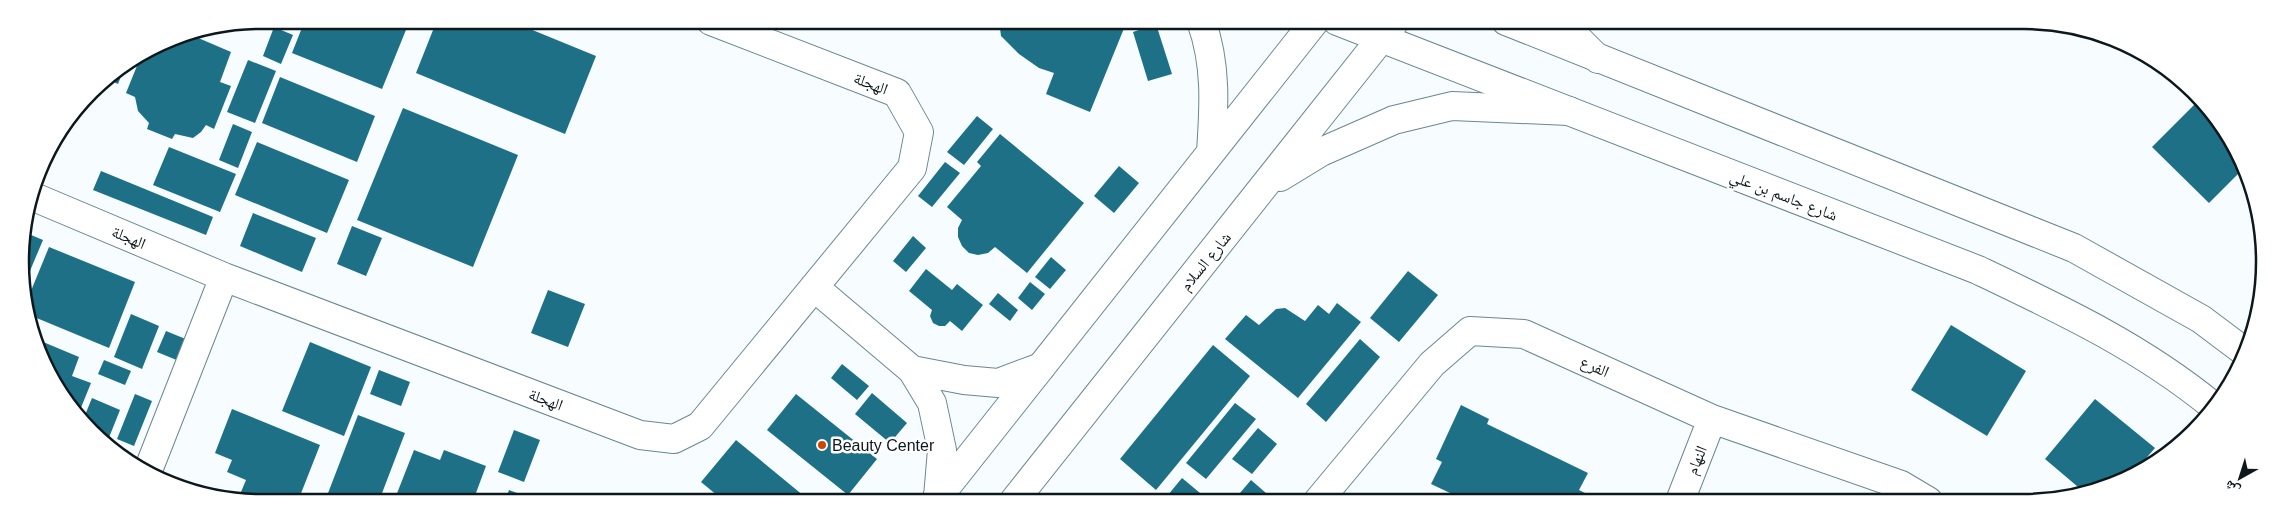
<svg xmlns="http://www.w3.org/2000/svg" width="2285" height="523" font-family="Helvetica,'Noto Naskh Arabic',sans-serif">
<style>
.building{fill:#1e7087}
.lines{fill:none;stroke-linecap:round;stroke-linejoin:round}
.minor-casing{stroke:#6b8791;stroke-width:30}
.major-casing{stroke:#6b8791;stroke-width:30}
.minor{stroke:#fff;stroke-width:28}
.major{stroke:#fff;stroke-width:28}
.poi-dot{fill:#cd4704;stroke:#fff;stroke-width:2}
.labels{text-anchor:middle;stroke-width:5;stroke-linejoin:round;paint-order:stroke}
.street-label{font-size:16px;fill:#0d181c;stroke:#fff}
.poi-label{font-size:16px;fill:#0d181c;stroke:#fff;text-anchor:start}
.rim{fill:none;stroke:#0d181c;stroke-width:2.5}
</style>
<rect width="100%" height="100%" fill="#f6fcff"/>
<!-- building -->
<path class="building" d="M270 20H289L287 27Z
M305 20H410L382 89 292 53Z
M437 20H508L596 56 565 134 416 73Z
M547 20H568L565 28Z
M853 21H879L876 29Z
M999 21H1127L1090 112 1046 94 1054 73 1039 68 1019 54 1001 36Z
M1156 24 1172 74 1148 81 1133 32Z
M274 27 293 35 281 64 263 56Z
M189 34 231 52 220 82 231 86 214 129 206 125 201 132 193 138 175 134 172 139 147 129 149 123 138 111 135 97 126 93 141 56 169 38Z
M248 60 276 71 255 123 227 112Z
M125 66 118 84 105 78Z
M280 77 375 116 357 162 262 123Z
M2199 100 2215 115 2242 170 2209 203 2152 147Z
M403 108 518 155 473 267 357 220Z
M977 116 993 129 964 165 947 152Z
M233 124 252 132 238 168 219 160Z
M1000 134 1084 203 1027 273 995 247 988 253 978 255 969 253 962 246 958 237V228L962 220 947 207 981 166 977 162Z
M257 142 349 180 327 233 235 195Z
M169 147 236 174 220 212 153 185Z
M945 162 960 173 932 207 918 196Z
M1119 166 1139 183 1114 213 1094 196Z
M101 171 213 217 206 235 93 190Z
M253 213 316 238 302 272 240 246Z
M352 226 382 238 366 276 337 264Z
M24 232 43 240 24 285 21 245Z
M913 236 926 248 906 272 893 261Z
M49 247 135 282 109 348 27 314 26 303Z
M1051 257 1066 270 1050 289 1035 277Z
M926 269 952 290 957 284 983 305 962 331 950 321 945 326H939L933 323 930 316 932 310 909 291Z
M1408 271 1438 295 1399 342 1370 318Z
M1030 282 1045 294 1032 310 1018 298Z
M548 290 585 304 568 347 531 333Z
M998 293 1018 310 1010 321 989 304Z
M1337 303 1361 322 1298 398 1225 339 1246 315 1259 325 1276 309 1285 308 1305 321 1318 305 1329 314Z
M131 314 159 326 142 369 114 357Z
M1951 325 2026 371 1987 436 1911 390Z
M166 331 188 340 179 361 157 352Z
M36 339 79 357 72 376 91 383 78 415 70 409Z
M1360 339 1380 357 1326 422 1306 404Z
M310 342 371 367 344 436 282 411Z
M1213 345 1250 376 1156 490 1120 459Z
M104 360 131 371 125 385 98 374Z
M842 364 869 386 857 400 831 378Z
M379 370 410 382 401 406 370 394Z
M872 393 907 423 890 443 855 414Z
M135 394 152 401 134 446 117 439Z
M796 394 877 459 848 495 767 430Z
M92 398 120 410 108 440 83 420Z
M2095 399 2155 448 2129 478 2084 492 2045 459Z
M1235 403 1256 419 1206 479 1186 463Z
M1461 405 1489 419 1487 424 1588 473 1579 490 1589 495 1586 501H1467L1431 484 1442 462 1436 459Z
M232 409 320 445 298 501H264L241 492 246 480 227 472 232 460 215 453Z
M358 415 405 433 379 501H325Z
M1258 428 1277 444 1252 474 1232 459Z
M514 430 540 440 524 482 498 472Z
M736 440 810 501H724L701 482Z
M414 450 440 460 444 450 486 466 473 501H394Z
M1182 478 1206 498 1204 501H1163Z
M1251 480 1266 493 1259 501H1236L1234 500Z
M509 490 538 501H505Z
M1778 494 1794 501H1775Z"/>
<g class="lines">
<defs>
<path id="minor" d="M1337 21 1978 270C2062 310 2141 347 2213 406
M1506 21 2074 248 2201 319 2245 352
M34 197 224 277 640 435 674 439 700 426 912 168 919 132 897 93 711 21
M814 287 912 370 932 403 942 450 938 497
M912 370 964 380 998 383 1041 367
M147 473 224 277
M1318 501 1432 364 1470 331 1524 334 1712 419 1901 485 1928 501
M1680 501 1712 419"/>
<path id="major" d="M1201 21C1217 64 1214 108 1211 152
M1561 22 1598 59
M1280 177 1321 152 1394 120 1452 106 1569 111
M935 501 1315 21
M1014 501 1395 21"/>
</defs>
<!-- minor casing -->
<use href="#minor" class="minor-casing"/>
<!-- major casing -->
<use href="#major" class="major-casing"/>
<!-- minor -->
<use href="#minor" class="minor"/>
<!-- major -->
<use href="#major" class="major"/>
</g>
<!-- markers -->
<circle class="poi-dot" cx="822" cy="445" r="5"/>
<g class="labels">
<!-- street labels -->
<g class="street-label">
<text transform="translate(871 83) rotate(21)" y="6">الهجلة</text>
<text transform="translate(1784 195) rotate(21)" y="6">شارع جاسم بن علي</text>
<text transform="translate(129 237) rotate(23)" y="6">الهجلة</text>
<text transform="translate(1205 261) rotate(-51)" y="6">شارع السلام</text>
<text transform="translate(1595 366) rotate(24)" y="6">الفرع</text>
<text transform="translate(546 399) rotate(21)" y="6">الهجلة</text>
<text transform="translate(1696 460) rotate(-68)" y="6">النهام</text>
</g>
<!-- poi labels -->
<g class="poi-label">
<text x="832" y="451">Beauty Center</text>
</g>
</g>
<!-- crop -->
<path d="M0 0H2285V523H0ZM261 29H2024A232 232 0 0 1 2256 261V262A232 232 0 0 1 2024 494H261A232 232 0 0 1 29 262V261A232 232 0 0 1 261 29Z" fill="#fff" fill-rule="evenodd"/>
<path class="rim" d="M261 29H2024A232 232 0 0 1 2256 261V262A232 232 0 0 1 2024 494H261A232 232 0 0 1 29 262V261A232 232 0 0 1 261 29Z"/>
<!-- north arrow -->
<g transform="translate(2240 478) rotate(219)" stroke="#ffffff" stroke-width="4" paint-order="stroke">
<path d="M0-4L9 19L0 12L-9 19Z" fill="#0d181c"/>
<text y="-8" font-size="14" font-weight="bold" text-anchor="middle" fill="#0d181c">ش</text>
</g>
</svg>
